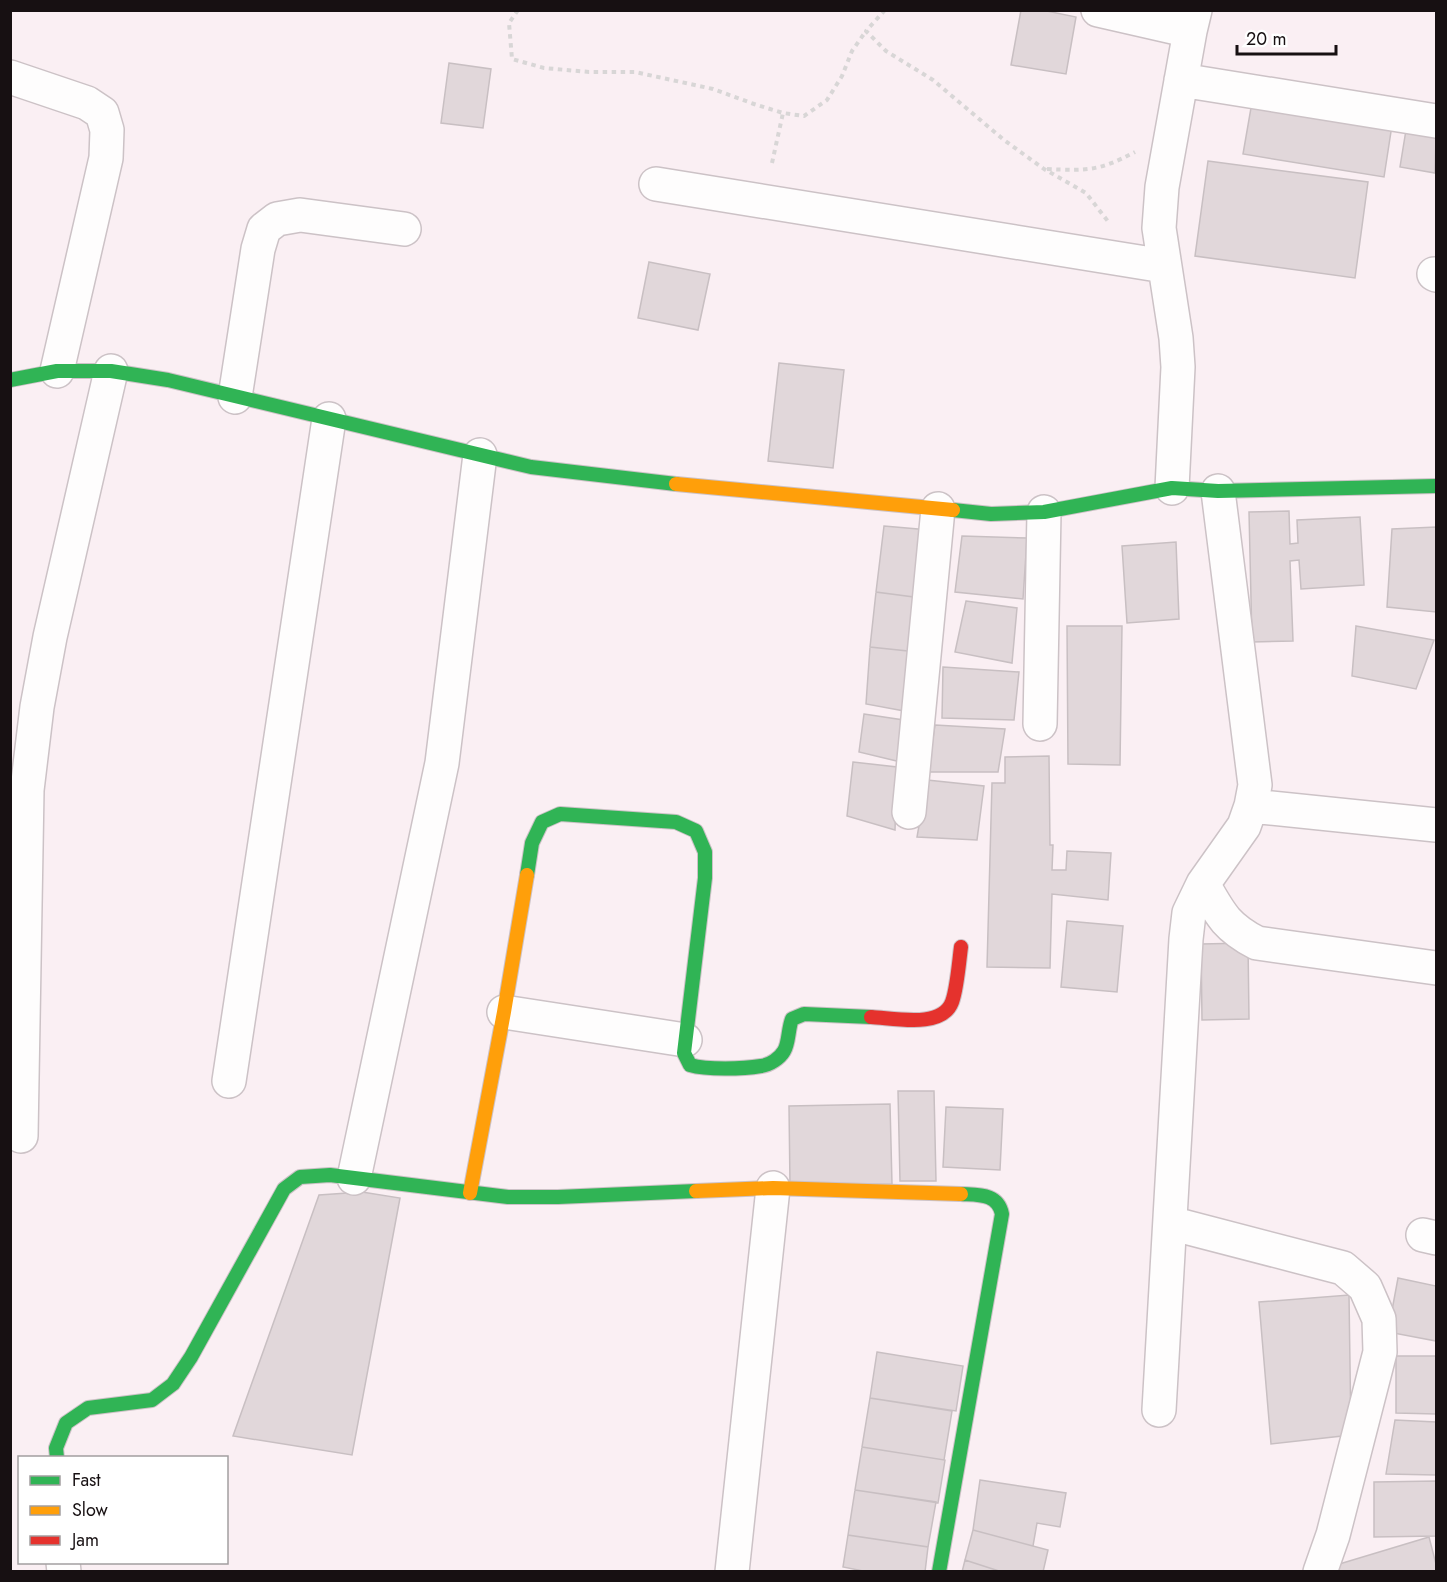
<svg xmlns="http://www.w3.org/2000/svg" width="1447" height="1582" font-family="Jost,sans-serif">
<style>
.building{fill:#e1d7da;stroke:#c8bfc2;stroke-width:1.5}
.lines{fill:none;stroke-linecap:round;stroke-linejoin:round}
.street-casing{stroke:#ccc2c6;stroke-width:36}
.fast-casing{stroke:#ccc2c6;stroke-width:16}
.slow-casing{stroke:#ccc2c6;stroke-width:16}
.jam-casing{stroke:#ccc2c6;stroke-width:16}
.path{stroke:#d8d6d6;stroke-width:4;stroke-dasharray:4.5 4.5;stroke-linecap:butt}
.street{stroke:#fefdfd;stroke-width:33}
.fast{stroke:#30b455;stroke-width:14}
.slow{stroke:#ff9f0a;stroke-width:14}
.jam{stroke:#e5322d;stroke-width:14}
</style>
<rect width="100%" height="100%" fill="#faeff3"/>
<!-- building -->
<path class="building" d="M1021 10H1042L1076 17 1066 74 1011 65Z
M449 63 491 69 483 128 441 123Z
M1252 102 1392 125 1384 177 1243 154Z
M1406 130 1436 135 1435 173 1400 167Z
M1208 161 1368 182 1355 278 1195 256Z
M649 262 710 274 698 330 638 318Z
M779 363 844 370 833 468 768 461Z
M1289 511 1290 544 1298 543 1297 520 1360 517 1364 585 1301 589 1299 560 1290 561 1293 641 1252 642 1249 512Z
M884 526 929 530 921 598 876 592Z
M1436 527V612L1387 607 1392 529Z
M962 536 1027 538 1023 599 955 592Z
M1176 542 1179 619 1127 623 1122 546Z
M876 592 921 598 917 652 870 647Z
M966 601 1017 608 1012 663 955 652Z
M1067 626H1122L1120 765 1068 764Z
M1356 626 1434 640 1416 689 1352 676Z
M870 647 917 652 910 712 866 704Z
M943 667 1019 672 1014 720 942 718Z
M864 714 910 721 905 763 859 752Z
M935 725 1005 729 998 772H928Z
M1049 756 1050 845H1053L1052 870H1066L1067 851 1111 853 1108 900 1052 894 1050 968 987 967 992 783H1005V757Z
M853 762 897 767 895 830 847 816Z
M927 780 984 786 977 840 917 837Z
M1067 921 1123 926 1117 992 1061 987Z
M1248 943 1249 1019 1202 1020 1201 944Z
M898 1091H934L936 1181H900Z
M890 1104 892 1184 790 1186 789 1106Z
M946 1107 1003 1109 1000 1170 943 1167Z
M362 1192 400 1198 352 1455 233 1436 319 1195Z
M1398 1278 1436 1286V1341L1388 1332Z
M1349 1295 1351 1435 1271 1444 1259 1302Z
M877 1352 963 1366 956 1411 870 1398Z
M1396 1356H1436V1414L1396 1413Z
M870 1398 952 1411 944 1460 862 1447Z
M1395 1420 1436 1422V1475L1386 1474Z
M862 1447 945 1460 938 1503 855 1490Z
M980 1480 1066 1493 1060 1527 1037 1523 1033 1546 973 1530Z
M1436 1481V1536L1374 1537V1482Z
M855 1490 936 1502 928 1547 848 1535Z
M973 1530 1048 1550 1043 1572H1002L965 1560Z
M848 1535 928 1547 925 1572H868L843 1567Z
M1429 1537 1436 1564V1572H1338L1336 1565Z
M965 1560 1002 1572H962Z"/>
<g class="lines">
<defs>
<path id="street" d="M1098 10 1190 31
M10 77 87 103 102 113 107 130 106 158 57 371
M1181 80 1436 121
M656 184 1164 266
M1434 274 1436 275
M235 397 258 249 264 229 277 219 300 215 404 229
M1172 488 1178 367 1176 338 1159 228 1162 187 1190 31 1195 10
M1040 724 1044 512
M1251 806 1436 825
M909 812 938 509
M1203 884C1220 914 1226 927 1257 943L1436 968
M504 1012 685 1040
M229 1081 329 419
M21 1136 27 790 37 707 50 637 111 371
M354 1178 442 763 480 455
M1170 1223 1343 1268 1365 1287 1379 1319 1380 1352 1333 1535 1320 1572
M1423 1235 1436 1238
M1159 1410 1186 939 1189 913 1203 884 1244 826 1251 806 1255 785 1218 491
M63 1562 64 1572
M732 1572 773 1188"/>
<path id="fast" d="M10 380 57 371H111L168 380 531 467 676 484
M953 510 991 514 1044 512 1172 488 1218 491 1436 486
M527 875 532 843 542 822 560 814 676 822 696 831 705 852V878L684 1053 690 1065C707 1070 743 1069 761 1066 770 1065 780 1058 784 1051 789 1043 788 1029 792 1019L804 1014 871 1017
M57 1458 56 1448 66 1423 88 1408 152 1400 173 1384 191 1357 284 1189 300 1177 330 1175 508 1197H558L696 1191
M939 1572 1002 1214C998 1193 978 1195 961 1194"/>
<path id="slow" d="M676 484 953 510
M696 1191 773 1188 961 1194
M470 1193 504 1012 527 875"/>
<path id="jam" d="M871 1017C894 1018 942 1029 952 1002 957 989 959 962 961 947"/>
</defs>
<!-- street casing -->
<use href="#street" class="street-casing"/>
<!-- fast casing -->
<use href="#fast" class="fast-casing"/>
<!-- slow casing -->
<use href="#slow" class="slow-casing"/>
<!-- jam casing -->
<use href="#jam" class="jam-casing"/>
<!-- path -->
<path class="path" d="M518 10 509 23 512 59 544 68 589 72H635L713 89 754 104 783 113 804 116 827 100 842 76 852 51 866 31
M885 10 866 31 886 51 933 80 1004 140 1044 169 1086 193 1110 224
M772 163 783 113
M1047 169C1087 171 1099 171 1135 152"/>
<!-- street -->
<use href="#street" class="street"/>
<!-- fast -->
<use href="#fast" class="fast"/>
<!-- slow -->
<use href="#slow" class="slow"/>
<!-- jam -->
<use href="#jam" class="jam"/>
</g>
<!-- border -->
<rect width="1447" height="1582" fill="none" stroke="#171012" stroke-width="24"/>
<!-- legend -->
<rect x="18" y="1456" width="210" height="108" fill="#ffffff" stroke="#a29fa0" stroke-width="1.5"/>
<rect x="30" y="1476" width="30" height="9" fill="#30b455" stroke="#a29fa0" stroke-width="1.5"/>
<text x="72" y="1486" font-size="18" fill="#171012">Fast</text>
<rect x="30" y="1506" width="30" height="9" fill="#ff9f0a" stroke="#a29fa0" stroke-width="1.5"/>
<text x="72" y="1516" font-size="18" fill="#171012">Slow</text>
<rect x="30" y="1536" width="30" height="9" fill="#e5322d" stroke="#a29fa0" stroke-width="1.5"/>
<text x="72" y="1546" font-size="18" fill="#171012">Jam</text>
<!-- scale -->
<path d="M1237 45v9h99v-9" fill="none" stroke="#171012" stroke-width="3"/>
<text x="1246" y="45" font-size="18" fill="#171012" stroke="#ffffff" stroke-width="4.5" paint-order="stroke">20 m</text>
</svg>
